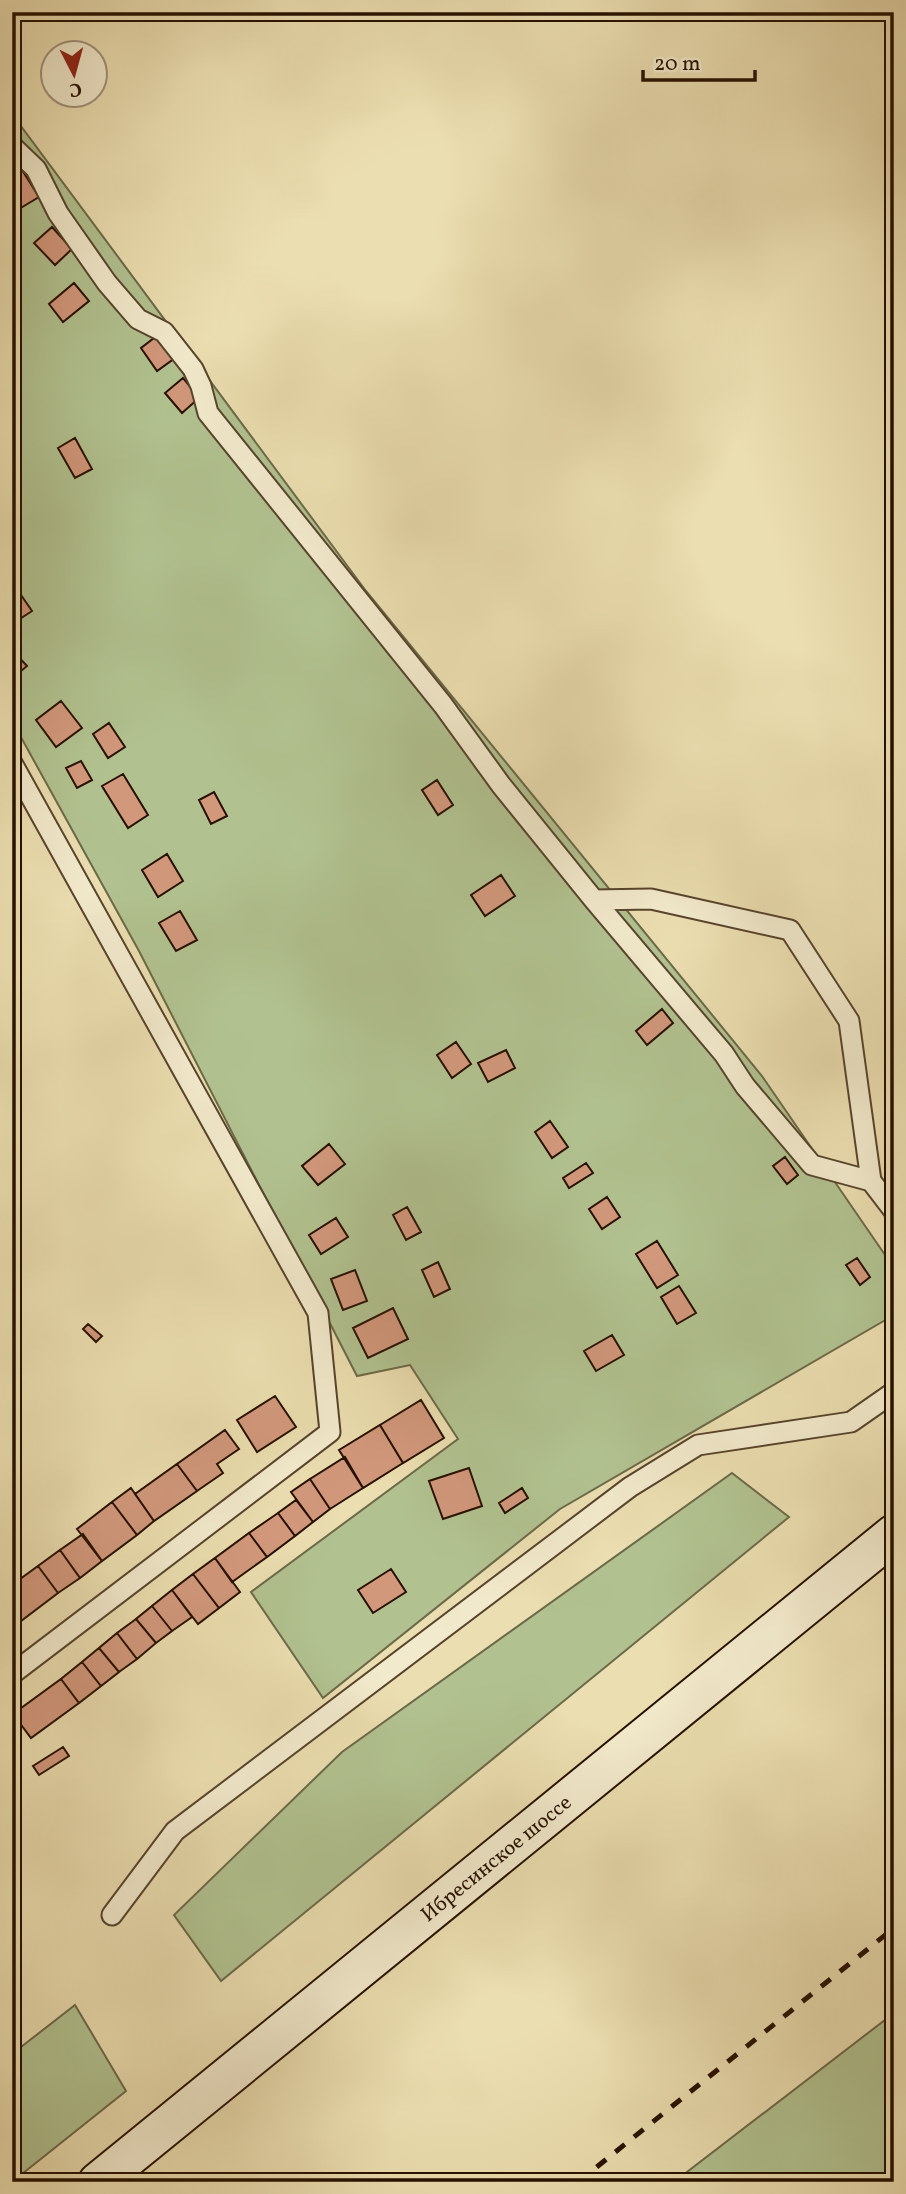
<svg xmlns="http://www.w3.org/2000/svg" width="906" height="2194" font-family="Vollkorn,serif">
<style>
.green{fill:#b1c290;stroke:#6c6948;stroke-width:2}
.building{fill:#d2987c;stroke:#261000;stroke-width:2}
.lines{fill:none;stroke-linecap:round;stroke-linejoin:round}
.lane-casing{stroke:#57442c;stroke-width:23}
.secondary-casing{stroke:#261000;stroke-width:42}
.lane{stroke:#f2eacc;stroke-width:19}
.secondary{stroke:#f2eacc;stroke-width:38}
.rail{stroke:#261000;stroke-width:5;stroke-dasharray:12 12;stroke-linecap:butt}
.labels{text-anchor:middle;stroke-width:5;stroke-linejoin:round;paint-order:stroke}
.street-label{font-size:21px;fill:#261000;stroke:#f2eacc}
</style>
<rect width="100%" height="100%" fill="#ebdeb0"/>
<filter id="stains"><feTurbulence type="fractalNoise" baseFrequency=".00286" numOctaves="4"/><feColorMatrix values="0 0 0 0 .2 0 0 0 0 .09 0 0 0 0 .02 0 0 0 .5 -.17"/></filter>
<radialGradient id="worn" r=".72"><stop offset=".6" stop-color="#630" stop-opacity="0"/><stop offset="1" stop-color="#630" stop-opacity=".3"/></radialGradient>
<!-- green -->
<path class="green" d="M12 114 366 591 762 1076 894 1268V1315L560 1509 323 1698 251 1592 458 1439 410 1365 357 1376 139 951 12 721Z
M732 1473 789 1517 221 1981 174 1915 342 1752Z
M75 2005 126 2091 12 2182V2054Z
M894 2013V2182H674Z"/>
<!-- building -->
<path class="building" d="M17 162 39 197 14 212 12 209V165Z
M52 227 72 249 55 265 34 243Z
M74 283 89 301 63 322 49 304Z
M158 335 175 358 157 371 141 348Z
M183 378 199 398 182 413 165 393Z
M75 438 92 469 75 478 58 448Z
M12 582 32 611 12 624Z
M12 650 27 666 14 677 12 675Z
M61 701 82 728 56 747 36 720Z
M109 723 125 747 108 758 93 734Z
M81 761 92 780 77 788 66 768Z
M123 774 148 815 128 828 102 786Z
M437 780 453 805 438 815 422 790Z
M214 792 227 816 211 824 199 800Z
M167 854 183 881 158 897 142 870Z
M501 875 515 896 485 916 471 895Z
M180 911 197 940 176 951 159 923Z
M662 1009 673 1023 647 1045 636 1031Z
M456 1042 471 1064 452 1078 437 1055Z
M506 1050 515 1068 488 1082 478 1063Z
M550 1121 568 1147 552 1158 535 1132Z
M329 1144 345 1164 318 1185 302 1166Z
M785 1157 798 1175 787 1184 773 1166Z
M586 1163 593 1173 569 1188 563 1178Z
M607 1197 620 1217 602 1229 589 1209Z
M407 1207 421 1232 406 1240 393 1215Z
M336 1218 348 1237 321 1254 309 1235Z
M657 1241 678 1275 657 1288 636 1254Z
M857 1258 870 1277 860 1285 846 1265Z
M438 1262 450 1289 434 1297 422 1270Z
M355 1270 367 1301 343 1310 331 1279Z
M679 1286 696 1313 677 1324 661 1297Z
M393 1308 408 1339 368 1358 353 1328Z
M88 1324 102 1336 96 1342 83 1329Z
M612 1335 624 1355 596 1371 584 1351Z
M275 1396 296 1427 257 1452 237 1420Z
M421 1400 444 1438 403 1463 380 1425Z
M380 1425 403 1463 363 1488 339 1450Z
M225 1430 239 1449 217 1464 223 1473 197 1491 177 1464Z
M345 1457 363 1488 330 1509 310 1479Z
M177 1464 197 1491 154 1521 135 1494Z
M469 1468 482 1506 443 1519 429 1481Z
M310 1479 330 1509 313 1522 291 1492Z
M131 1488 154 1521 137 1535 112 1502Z
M522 1488 528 1498 505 1513 499 1503Z
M296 1500 313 1522 295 1536 278 1513Z
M112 1502 137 1535 102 1561 77 1529Z
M278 1513 295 1536 267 1557 249 1533Z
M249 1533 267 1557 232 1582 215 1558Z
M83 1534 102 1561 80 1578 60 1550Z
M60 1550 80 1578 58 1593 38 1566Z
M215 1558 240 1592 219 1608 193 1574Z
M38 1566 58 1593 21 1621 12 1609V1585Z
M391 1569 406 1592 373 1613 358 1590Z
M193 1574 219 1608 198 1624 172 1590Z
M172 1590 192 1617 172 1631 152 1606Z
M152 1606 172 1631 156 1643 136 1619Z
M136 1619 156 1643 137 1659 117 1633Z
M117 1633 137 1659 119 1672 99 1648Z
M99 1648 119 1672 101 1686 82 1662Z
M82 1662 101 1686 79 1703 61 1679Z
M61 1679 79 1703 31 1738 13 1714Z
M63 1747 69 1756 39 1775 33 1766Z"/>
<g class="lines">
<defs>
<path id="lane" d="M12 146 36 169 58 213 107 283 138 319 164 332 193 369 201 386 208 413 443 705 501 785 594 900 724 1054 745 1086 812 1165 871 1181
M12 763 318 1313 330 1432 12 1674
M594 900 651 899 790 930 849 1021 871 1181 894 1211
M112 1915 175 1831 630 1487 698 1445 851 1422 894 1392"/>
<g id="secondary">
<path id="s1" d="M98 2182 894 1534"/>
</g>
</defs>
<!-- lane casing -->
<use href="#lane" class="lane-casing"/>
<!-- secondary casing -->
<use href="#secondary" class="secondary-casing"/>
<!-- lane -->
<use href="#lane" class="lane"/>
<!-- secondary -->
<use href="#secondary" class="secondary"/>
<!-- rail -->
<path class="rail" d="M578 2182 894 1928"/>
</g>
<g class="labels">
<!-- street labels -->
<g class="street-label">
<text dy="7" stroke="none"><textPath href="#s1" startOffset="513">Ибресинское шоссе</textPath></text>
</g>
</g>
<!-- margin -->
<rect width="906" height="2194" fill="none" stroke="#ebdeb0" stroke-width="42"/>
<rect x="14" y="14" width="878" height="2166" fill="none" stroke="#261000" stroke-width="3.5"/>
<rect x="21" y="21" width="864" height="2152" fill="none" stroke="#261000" stroke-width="2"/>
<!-- north arrow -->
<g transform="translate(74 74) rotate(174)"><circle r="33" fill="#f2eacc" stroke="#a0937a" stroke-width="2"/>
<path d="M0-5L12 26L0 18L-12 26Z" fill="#8f2418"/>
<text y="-10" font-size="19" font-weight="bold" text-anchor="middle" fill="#261000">С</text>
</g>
<!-- scale -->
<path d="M643 70v10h112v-10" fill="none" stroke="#261000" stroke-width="3.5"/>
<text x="654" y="70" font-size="21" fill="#261000" stroke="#f2eacc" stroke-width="5" paint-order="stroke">20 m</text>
<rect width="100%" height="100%" filter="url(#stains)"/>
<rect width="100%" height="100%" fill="url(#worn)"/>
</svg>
